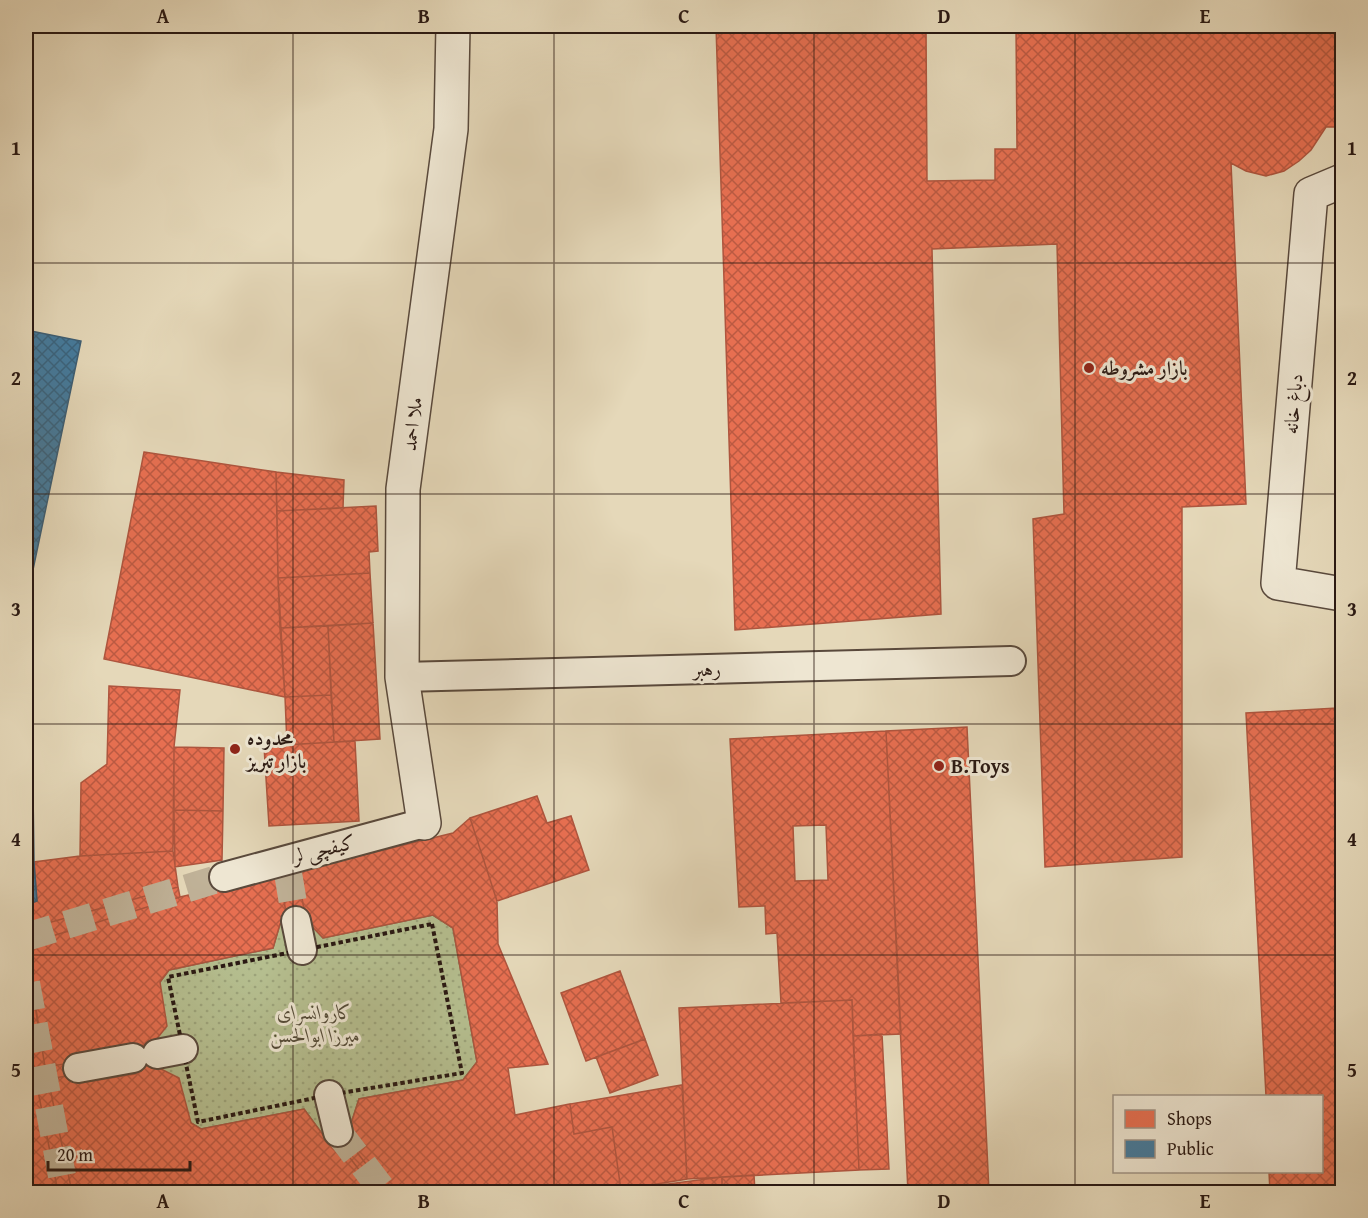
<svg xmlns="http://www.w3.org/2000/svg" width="1368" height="1218" font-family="'Gentium Book Plus',Amiri,serif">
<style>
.park{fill:url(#park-dots);stroke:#706c51;stroke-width:1.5}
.shops{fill:url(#shops-cross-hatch);stroke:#ae553e;stroke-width:1.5;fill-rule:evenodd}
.public{fill:url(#public-cross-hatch);stroke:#3d5e74;stroke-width:1.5}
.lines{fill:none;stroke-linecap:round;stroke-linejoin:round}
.pedestrian-tunnel{stroke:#c0b298;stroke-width:28;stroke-dasharray:28 14;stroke-linecap:butt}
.pedestrian-casing{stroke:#59493c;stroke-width:32}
.minor-casing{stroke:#59493c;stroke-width:36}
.path{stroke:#2a1913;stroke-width:4;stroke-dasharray:4.5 3;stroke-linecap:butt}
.pedestrian{stroke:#eee6d2;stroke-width:28}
.minor{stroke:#eee6d2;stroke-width:33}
.grid{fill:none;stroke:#2a1913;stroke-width:1.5;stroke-opacity:0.55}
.poi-dot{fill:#8f2418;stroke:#eee6d2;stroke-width:2}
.labels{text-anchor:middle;stroke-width:6;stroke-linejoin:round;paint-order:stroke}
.poi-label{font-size:20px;font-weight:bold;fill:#2a1913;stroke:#eee6d2;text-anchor:start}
.street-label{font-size:20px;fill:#2a1913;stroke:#eee6d2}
.park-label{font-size:20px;font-style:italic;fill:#544b38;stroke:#eee6d2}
.neatline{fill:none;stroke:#2a1913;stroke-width:2}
.grid-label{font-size:20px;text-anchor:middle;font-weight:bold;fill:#2a1913}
</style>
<defs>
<pattern id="park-dots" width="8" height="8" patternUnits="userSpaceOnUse" patternTransform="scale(1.5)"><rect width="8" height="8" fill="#b5be8f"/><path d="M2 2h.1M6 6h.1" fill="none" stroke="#9ca37a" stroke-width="1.8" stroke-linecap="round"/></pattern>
<pattern id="shops-cross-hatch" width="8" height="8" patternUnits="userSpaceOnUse" patternTransform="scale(1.5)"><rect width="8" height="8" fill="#e76f51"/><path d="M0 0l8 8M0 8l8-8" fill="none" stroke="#bb5a42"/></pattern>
<pattern id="public-cross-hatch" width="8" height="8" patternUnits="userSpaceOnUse" patternTransform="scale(1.5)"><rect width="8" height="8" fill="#457b9d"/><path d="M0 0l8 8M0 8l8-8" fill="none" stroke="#3a647f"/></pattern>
</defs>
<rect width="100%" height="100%" fill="#e5d8b9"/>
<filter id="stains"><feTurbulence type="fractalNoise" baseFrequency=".00333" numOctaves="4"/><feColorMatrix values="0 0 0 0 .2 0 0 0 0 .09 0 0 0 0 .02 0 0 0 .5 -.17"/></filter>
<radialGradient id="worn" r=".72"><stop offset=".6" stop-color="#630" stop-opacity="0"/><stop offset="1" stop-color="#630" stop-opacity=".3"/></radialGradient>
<!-- park -->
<path class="park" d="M433 915 453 928 477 1062 463 1080 359 1099 349 1130 323 1135 304 1109 201 1129 191 1123 159 1068 155 1041 160 982 169 970 273 948 280 924 306 920 323 938Z"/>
<!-- shops -->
<path class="shops" d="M716 26H926L927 181 995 180V149H1017L1016 26H1342V127H1326L1311 150 1299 161 1284 171 1266 176 1246 171 1231 163 1246 504 1182 507V857L1045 867 1033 519 1064 514 1057 244 932 249 941 614 735 630Z
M144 452 276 472 278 578 285 697 104 659Z
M276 472 344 480 343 508 277 511Z
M376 506 378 551 369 552 370 573 278 578 277 511Z
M370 573 373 623 280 628 278 578Z
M373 623 380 739 334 742 328 626Z
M328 626 331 695 285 697 280 628Z
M109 686 180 690 174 747 173 851 80 856 81 783 107 764Z
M331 695 334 742 287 745 285 697Z
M1337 708 1342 814V1192H1270L1269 1172H1322V1096H1266L1246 713Z
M967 727 989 1192H908L886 731Z
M886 731 901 1034 853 1036 852 1000 781 1003 777 933 766 934 765 906 739 907 730 739ZM826 825 828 880 795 881 793 826Z
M355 741 359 821 269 826 264 746Z
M174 747 224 748 223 811 174 810Z
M537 796 547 823 571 816 589 870 497 901 470 818Z
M174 810 223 811 222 860 175 867Z
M470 818 497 901 498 944 548 1064 508 1068 515 1115 570 1104 574 1134 612 1127 621 1190 722 1177V1192H388L341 1132 349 1130 359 1099 463 1080 477 1062 453 928 433 915 323 938 306 920 297 871 453 833Z
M173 851 178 887 26 929V905L37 901 34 862 80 856Z
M297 871 306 920 288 923 279 874Z
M279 874 288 923 280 924 273 948 169 970 160 982 167 1026 155 1041 156 1050 45 1067 26 944 180 897Z
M178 887 180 897 26 944V929Z
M26 951 45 1067 77 1062 79 1074 36 1081 26 1019Z
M620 971 645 1039 586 1061 561 993Z
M852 1000 859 1170 687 1179 679 1008Z
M26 1019 36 1081 58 1192H26Z
M882 1034 889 1169 859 1170 853 1036Z
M645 1039 658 1075 610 1093 596 1057Z
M157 1059 159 1068 179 1078 191 1123 201 1129 304 1109 323 1135 331 1133 376 1192H72L48 1079 79 1074 81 1083 136 1074 133 1063Z
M48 1079 72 1192H58L36 1081Z
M682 1085 687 1179 621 1190 612 1127 574 1134 570 1104Z
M341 1132 388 1192H376L331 1133Z
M754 1175 755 1192H722V1177Z"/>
<!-- public -->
<path class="public" d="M26 330 81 341 26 603Z
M26 790 33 791 34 862 37 901 26 905Z"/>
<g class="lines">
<!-- pedestrian-tunnel -->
<path class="pedestrian-tunnel" d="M288 873 296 921
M26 937 224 877
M26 983 65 1192
M338 1132 384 1192"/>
<defs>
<path id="pedestrian" d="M402 677 1011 661
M224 877 424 823
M296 921 302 950
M157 1054 183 1049
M78 1068 133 1058
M329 1095 338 1132"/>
<path id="minor" d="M1342 181 1311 194 1278 583 1342 594
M424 823 402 677 403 489 451 129 453 26"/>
</defs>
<!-- pedestrian casing -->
<use href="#pedestrian" class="pedestrian-casing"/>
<!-- minor casing -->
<use href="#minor" class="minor-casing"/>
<!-- path -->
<path class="path" d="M432 924 462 1073 329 1095 198 1122 168 977Z"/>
<!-- pedestrian -->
<use href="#pedestrian" class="pedestrian"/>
<!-- minor -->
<use href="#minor" class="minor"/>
</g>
<!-- grid -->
<path class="grid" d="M293 26V1192M554 26V1192M814 26V1192M1075 26V1192M26 263H1342M26 494H1342M26 724H1342M26 955H1342"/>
<!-- markers -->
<g class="poi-dot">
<circle cx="1089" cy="368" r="6"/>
<circle cx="235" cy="749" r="6"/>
<circle cx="939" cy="766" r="6"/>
</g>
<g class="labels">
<!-- poi labels -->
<g class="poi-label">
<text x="1101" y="375">بازار مشروطه</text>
<text x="247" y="745">محدوده<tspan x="247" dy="23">بازار تبریز</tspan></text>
<text x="951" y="773">B.Toys</text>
</g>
<!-- street labels -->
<g class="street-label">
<text transform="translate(1293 404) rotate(-85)" y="7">دباغ خانه</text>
<text transform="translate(412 424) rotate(-83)" y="7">ملا احمد</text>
<text transform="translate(707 669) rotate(-2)" y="7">رهبر</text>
<text transform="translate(324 849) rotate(-15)" y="7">کیفچی لر</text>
</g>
<!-- park labels -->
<g class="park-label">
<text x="315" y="1019">کاروانسرای<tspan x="315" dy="23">میرزا ابوالحسن</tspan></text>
</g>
</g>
<!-- margin -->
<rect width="1368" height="1218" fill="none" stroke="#e5d8b9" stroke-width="66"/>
<!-- legend -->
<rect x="1113" y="1095" width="210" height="78" fill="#eee6d2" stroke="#a09486" stroke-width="1.5"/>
<rect x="1125" y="1110" width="30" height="18" fill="#e76f51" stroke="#a09486" stroke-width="1.5"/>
<text x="1167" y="1125" font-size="18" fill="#2a1913">Shops</text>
<rect x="1125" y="1140" width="30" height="18" fill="#457b9d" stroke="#a09486" stroke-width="1.5"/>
<text x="1167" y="1155" font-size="18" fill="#2a1913">Public</text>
<!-- scale -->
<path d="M48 1161v9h142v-9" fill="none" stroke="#2a1913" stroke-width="3"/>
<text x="57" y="1161" font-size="18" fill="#2a1913" stroke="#eee6d2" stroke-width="4.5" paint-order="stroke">20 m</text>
<rect x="33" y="33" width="1302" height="1152" class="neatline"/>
<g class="grid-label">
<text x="163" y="23">A</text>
<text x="424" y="23">B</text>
<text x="684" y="23">C</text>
<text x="944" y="23">D</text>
<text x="1205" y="23">E</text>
<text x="16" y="155">1</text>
<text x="1352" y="155">1</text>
<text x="16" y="385">2</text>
<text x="1352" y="385">2</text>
<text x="16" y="616">3</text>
<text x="1352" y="616">3</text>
<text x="16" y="846">4</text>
<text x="1352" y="846">4</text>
<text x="16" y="1077">5</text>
<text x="1352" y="1077">5</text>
<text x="163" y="1208">A</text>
<text x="424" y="1208">B</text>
<text x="684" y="1208">C</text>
<text x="944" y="1208">D</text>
<text x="1205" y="1208">E</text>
</g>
<rect width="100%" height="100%" filter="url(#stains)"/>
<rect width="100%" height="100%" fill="url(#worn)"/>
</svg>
